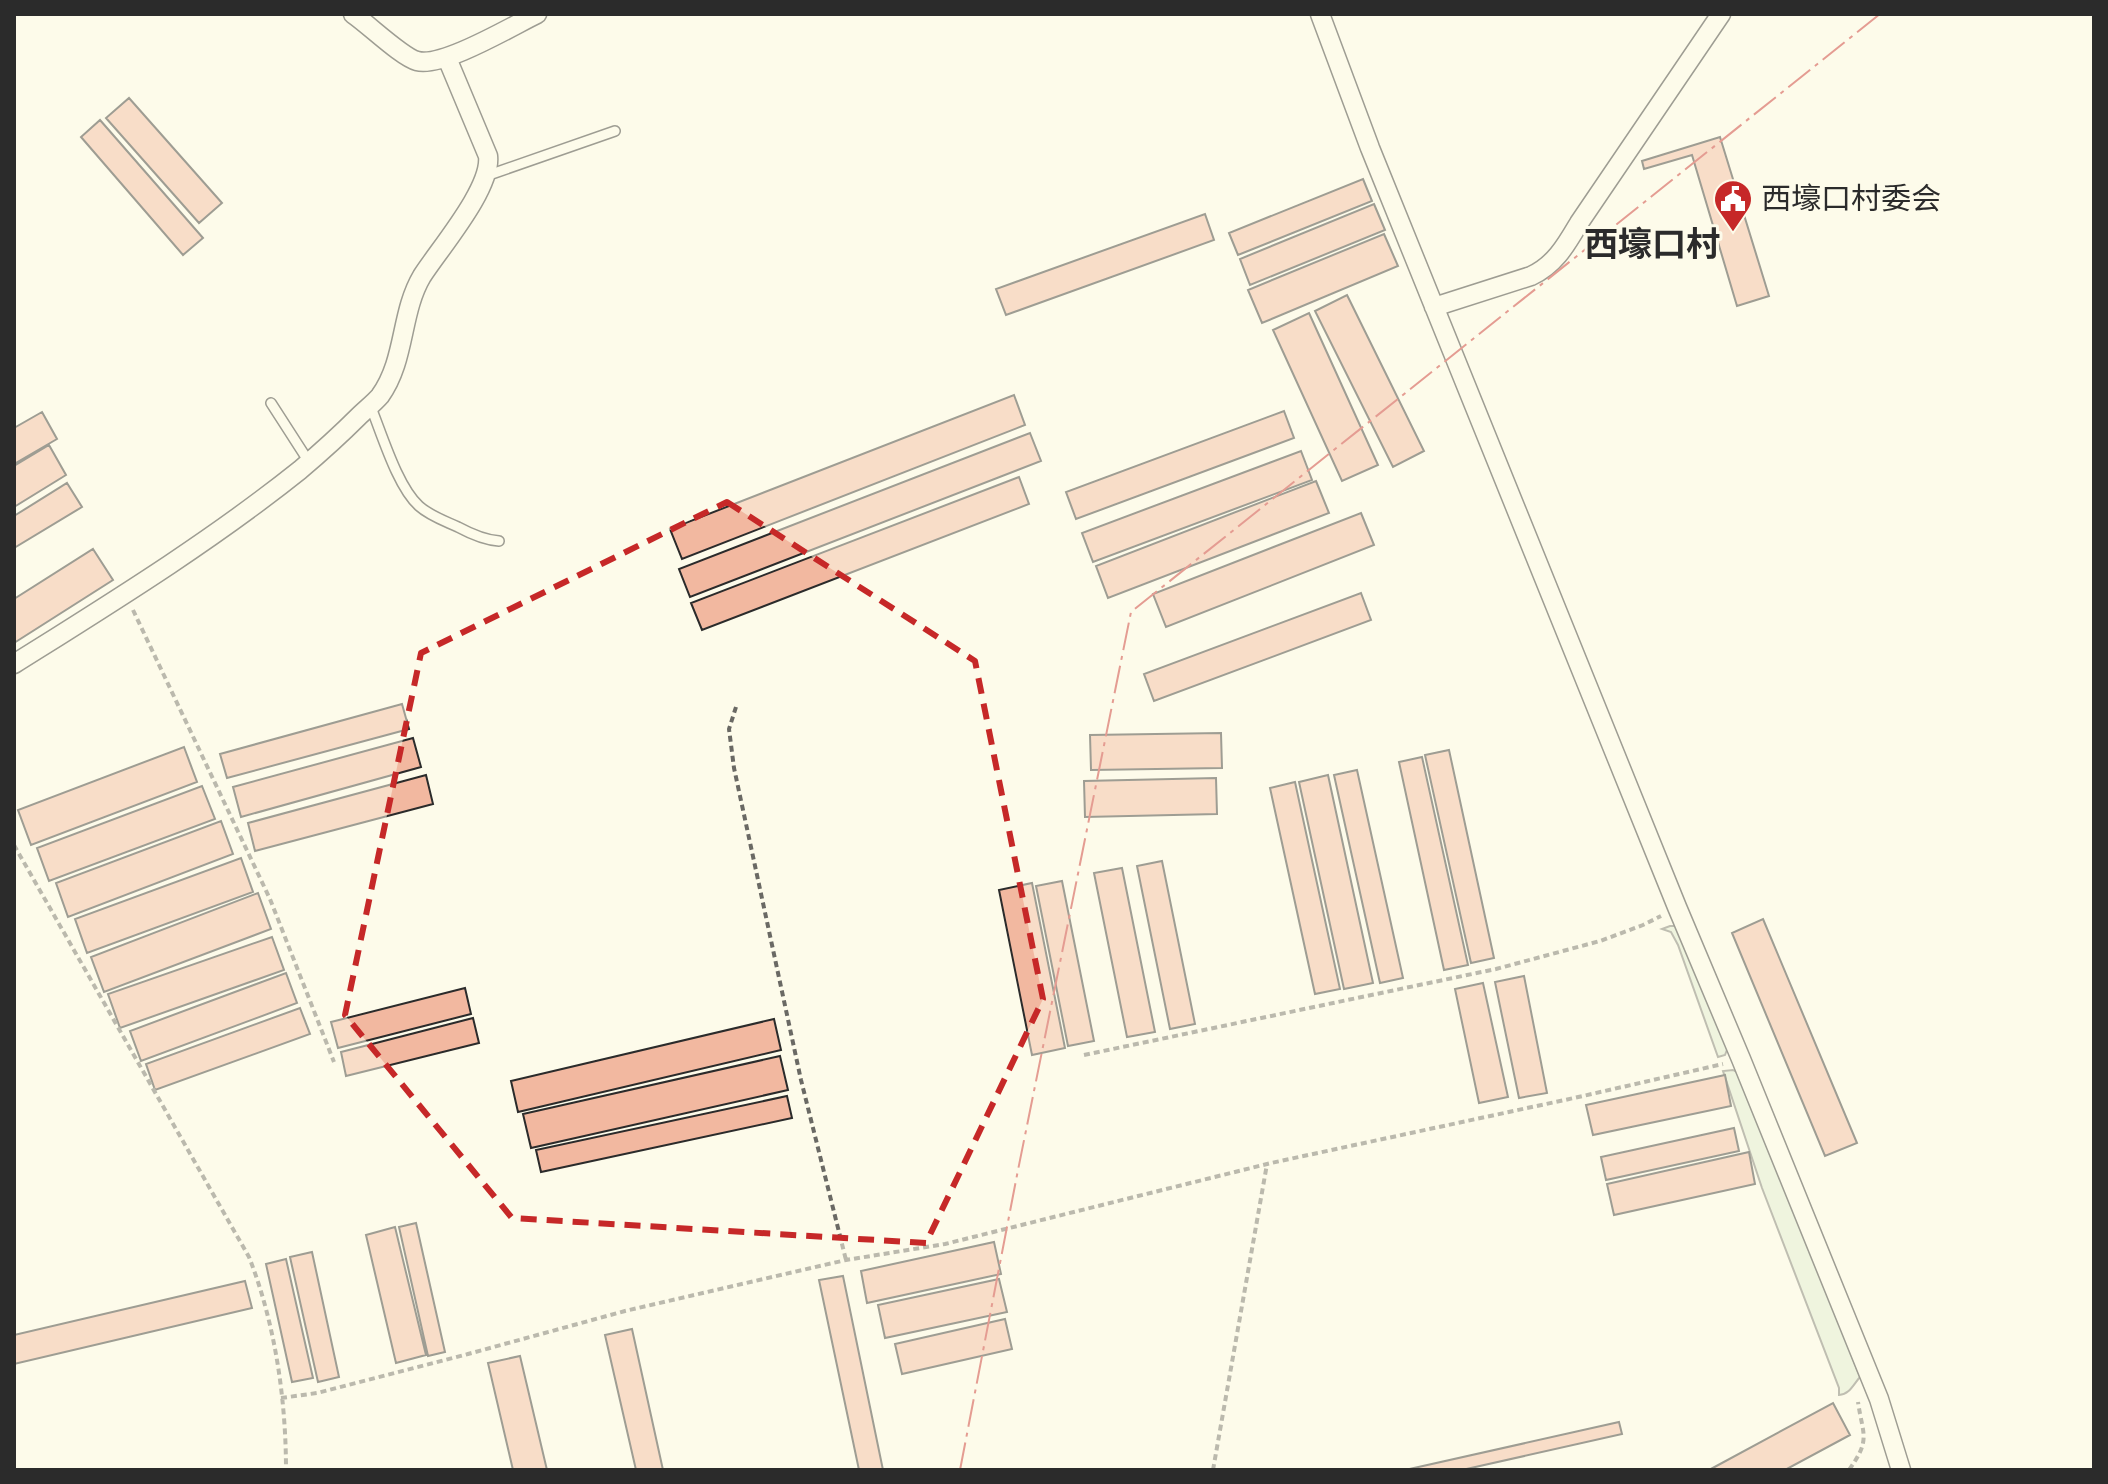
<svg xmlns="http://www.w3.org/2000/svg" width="2108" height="1484" font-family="Cabin,'Noto Sans SC',sans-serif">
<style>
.green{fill:#deebd1;stroke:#74746e;stroke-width:2}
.building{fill:#f2b8a0;stroke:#2b2b2b;stroke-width:2}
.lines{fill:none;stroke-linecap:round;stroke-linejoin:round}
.lane-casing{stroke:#2b2b2b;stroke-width:12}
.street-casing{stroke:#2b2b2b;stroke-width:21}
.path{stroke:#6a6964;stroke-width:4;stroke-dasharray:6 4;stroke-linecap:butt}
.lane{stroke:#fdfbea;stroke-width:9}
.street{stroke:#fdfbea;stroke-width:18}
.power{stroke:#c62828;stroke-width:2;stroke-dasharray:28 6 4 6;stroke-linecap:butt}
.marked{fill:none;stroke:#c62828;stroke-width:6;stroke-dasharray:16 10;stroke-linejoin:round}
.labels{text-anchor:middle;stroke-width:6;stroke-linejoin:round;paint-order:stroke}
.poi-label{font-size:30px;fill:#2b2b2b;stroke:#fdfbea;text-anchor:start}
.quarter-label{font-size:34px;font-weight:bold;fill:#2b2b2b;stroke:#fdfbea}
</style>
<rect width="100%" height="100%" fill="#fdfbea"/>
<!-- green -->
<path class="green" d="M1670 926H1678L1728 1047 1725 1055 1718 1057 1678 945 1671 932 1662 929Z
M1733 1070 1740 1074 1747 1086 1860 1377C1853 1385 1850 1394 1839 1395V1388L1762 1188 1723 1071Z"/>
<!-- building -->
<path class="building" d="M129 98 222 203 199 223 106 118Z
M100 120 203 238 183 255 81 137Z
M1720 137 1769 296 1737 306 1692 155 1644 169 1642 161Z
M1363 179 1372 201 1238 255 1229 233Z
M1374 204 1385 230 1250 285 1240 259Z
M1205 214 1214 240 1006 315 996 289Z
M1384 234 1398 266 1262 323 1248 290Z
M1347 295 1424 451 1393 467 1315 311Z
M1309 313 1378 465 1342 481 1273 330Z
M1014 395 1025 425 682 559 670 529Z
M1284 411 1294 438 1076 519 1066 492Z
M42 412 57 439 14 464V428Z
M1030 433 1041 461 690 597 679 569Z
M49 445 66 475 14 507V466Z
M1301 451 1312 480 1093 562 1082 533Z
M1019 477 1029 504 702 630 691 603Z
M1316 481 1329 513 1108 598 1096 566Z
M67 483 82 507 14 548V516Z
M1361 513 1374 545 1166 627 1153 594Z
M93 549 113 580 14 643V599Z
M1361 593 1371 620 1154 701 1144 674Z
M402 704 409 729 227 778 220 754Z
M1221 733 1222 768 1091 770 1090 735Z
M413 738 421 767 241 817 233 787Z
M184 747 197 782 31 845 18 810Z
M1449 750 1494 958 1471 963 1425 755Z
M1422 757 1468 965 1444 970 1399 762Z
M1357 770 1403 978 1380 983 1334 775Z
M426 775 433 804 255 851 248 823Z
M1328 775 1373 983 1344 989 1299 782Z
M1216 778 1217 814 1085 817 1084 781Z
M1295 782 1340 989 1315 994 1270 788Z
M202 786 215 819 49 881 37 848Z
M221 821 233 854 68 917 56 883Z
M241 858 253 892 87 953 75 919Z
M1162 861 1195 1024 1170 1029 1137 866Z
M1122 868 1155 1032 1127 1037 1094 873Z
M1062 881 1094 1041 1068 1046 1036 886Z
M1032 883 1065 1048 1032 1055 999 890Z
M258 893 271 929 104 992 91 957Z
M1763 919 1857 1143 1825 1156 1732 933Z
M272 937 284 970 120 1028 108 994Z
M286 973 297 1003 141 1061 130 1031Z
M1524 976 1547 1093 1519 1098 1495 982Z
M1483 983 1508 1097 1479 1103 1455 989Z
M465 988 471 1014 338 1048 331 1022Z
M300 1008 310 1034 155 1090 146 1064Z
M473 1018 479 1043 346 1076 341 1052Z
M774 1019 781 1050 518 1112 511 1081Z
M780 1056 788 1090 531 1148 523 1114Z
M1725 1075 1731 1106 1593 1135 1586 1105Z
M787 1096 792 1118 541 1172 536 1150Z
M1734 1128 1739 1151 1606 1180 1601 1157Z
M1749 1152 1755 1184 1614 1215 1607 1184Z
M416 1223 445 1352 428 1356 399 1227Z
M395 1227 426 1355 396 1363 366 1235Z
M994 1242 1001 1274 867 1303 861 1271Z
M312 1252 339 1377 318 1382 290 1257Z
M286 1259 313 1378 292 1382 266 1264Z
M843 1276 883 1470H859L819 1280Z
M999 1279 1007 1312 885 1338 878 1305Z
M245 1281 252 1308 14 1364V1335Z
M1005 1319 1012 1349 902 1374 895 1344Z
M632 1329 663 1470H636L605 1335Z
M520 1356 547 1470H513L488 1363Z
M1833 1403 1850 1435 1785 1470H1709Z
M1619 1422 1622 1434 1462 1470H1405Z"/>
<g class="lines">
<defs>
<path id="lane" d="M486 176 615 131
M271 403 309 462
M370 405C382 434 397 486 419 506 430 516 445 521 458 527 471 534 484 540 499 541"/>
<path id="street" d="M353 14C369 25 402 57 417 61 442 68 512 26 537 14
M1320 14 1370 148 1677 907 1741 1059 1879 1399 1901 1470
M1434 307 1531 276C1555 265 1566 245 1579 223L1721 14
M14 664C111 603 210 542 300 470 320 453 339 436 358 417 365 410 374 403 380 396 406 360 400 313 422 276 440 248 492 188 488 156L447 58"/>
</defs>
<!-- lane casing -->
<use href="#lane" class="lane-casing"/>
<!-- street casing -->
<use href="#street" class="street-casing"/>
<!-- path -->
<path class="path" d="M133 610 270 899 334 1062
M736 707 729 729 734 768 801 1080 846 1260
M14 845 249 1257C275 1323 286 1399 286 1470
M1084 1055 1496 969 1600 941 1643 925 1661 916
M281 1398 317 1393 468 1354 625 1311 846 1260 945 1244 1271 1163 1574 1098 1723 1064
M1213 1470 1267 1164
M1849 1470C1871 1439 1863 1436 1858 1402"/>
<!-- lane -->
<use href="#lane" class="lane"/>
<!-- street -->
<use href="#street" class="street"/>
<!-- power -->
<path class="power" d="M960 1470 1018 1170 1131 612 1880 14"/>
</g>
<!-- marked area -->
<path d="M0 0H2108V1484H0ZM727 502 975 661 1043 999 926 1243 512 1218 345 1015 421 653Z" fill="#fdfbea" fill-opacity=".55" fill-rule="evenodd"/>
<path class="marked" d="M727 502 975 661 1043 999 926 1243 512 1218 345 1015 421 653Z"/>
<!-- icons -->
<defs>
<symbol id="civic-pin" viewBox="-11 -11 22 30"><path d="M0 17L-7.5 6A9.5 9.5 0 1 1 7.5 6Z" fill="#c62828" stroke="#fdfbea"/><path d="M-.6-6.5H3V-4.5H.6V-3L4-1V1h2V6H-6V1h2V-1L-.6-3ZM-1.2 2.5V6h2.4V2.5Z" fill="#fff"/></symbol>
</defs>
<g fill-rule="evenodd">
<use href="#civic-pin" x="1711" y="177" width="44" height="60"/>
</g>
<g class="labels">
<!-- poi labels -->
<g class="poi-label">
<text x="1761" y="209">西壕口村委会</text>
</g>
<!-- quarter labels -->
<g class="quarter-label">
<text x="1652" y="256">西壕口村</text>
</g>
</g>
<!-- border -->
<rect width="2108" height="1484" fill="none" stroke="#2b2b2b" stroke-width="32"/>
</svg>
